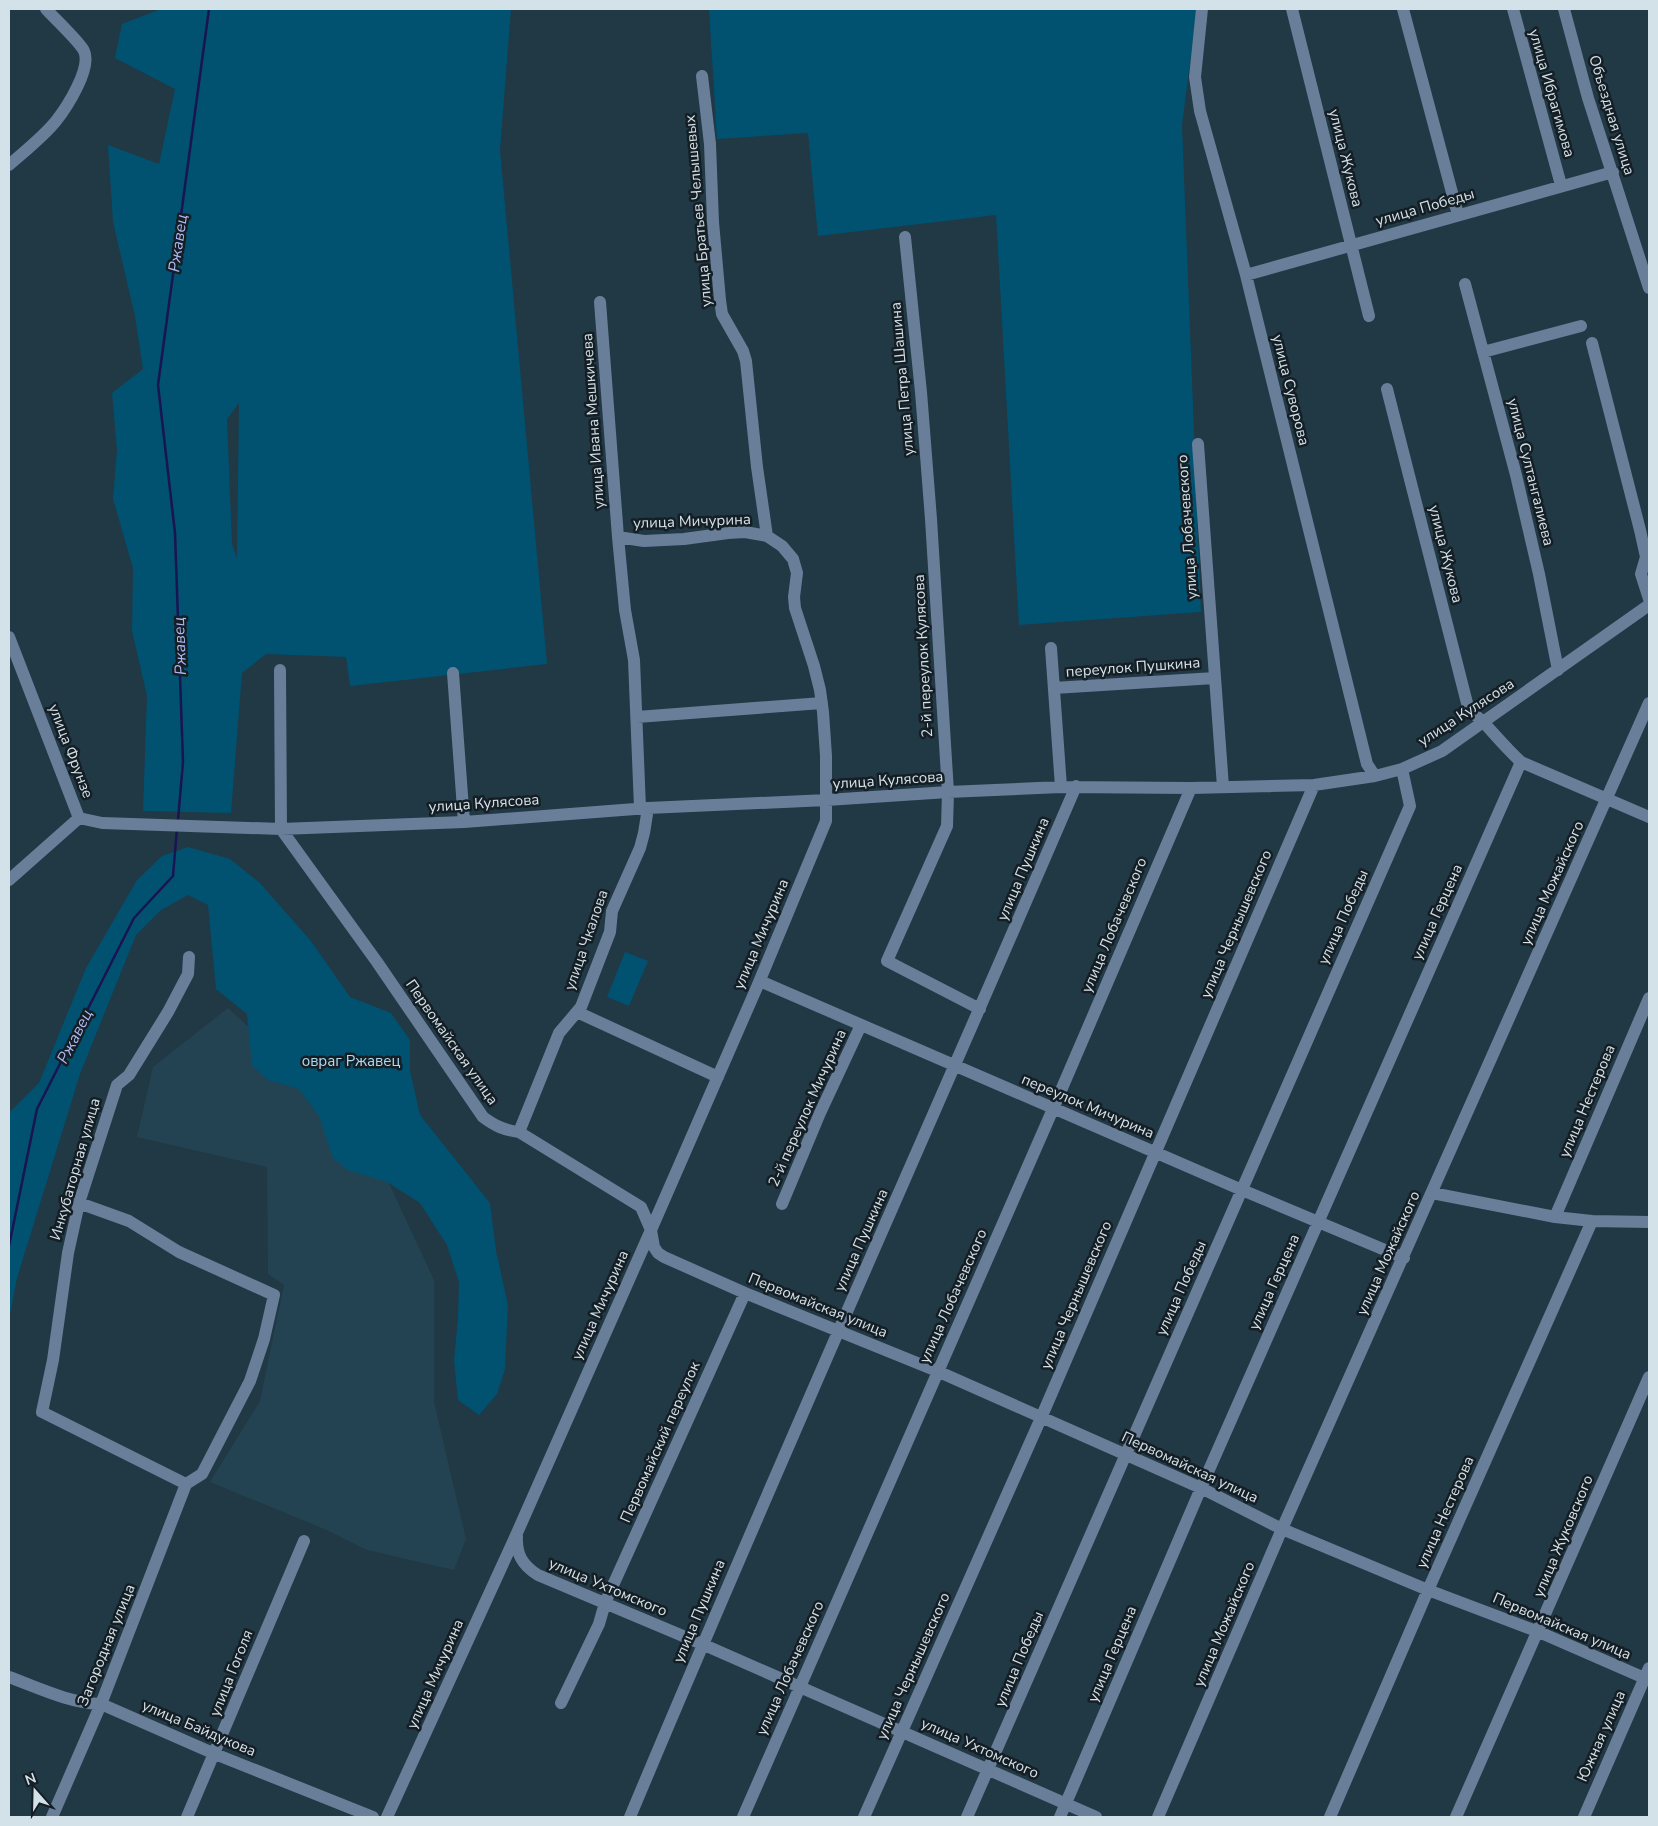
<svg xmlns="http://www.w3.org/2000/svg" width="1658" height="1826" font-family="'Nunito Sans',sans-serif">
<style>
.built{fill:#234353}
.green{fill:#015270;fill-rule:evenodd}
.lines{fill:none;stroke-linecap:round;stroke-linejoin:round}
.stream{stroke:#191453;stroke-width:2.5}
.minor{stroke:#697e99;stroke-width:12}
.labels{text-anchor:middle;stroke-width:5;stroke-linejoin:round;paint-order:stroke}
.street-label{font-size:15px;fill:#d3e1e8;stroke:#141e24}
.park-label{font-size:15px;fill:#afdaf1;stroke:#141e24}
.water-label{font-size:16px;font-style:italic;fill:#b1b9f4;stroke:#141e24}
</style>
<rect width="100%" height="100%" fill="#213845"/>
<!-- built -->
<path class="built" d="M228 1008 307 1081 387 1179 434 1280V1402L466 1539 454 1570 367 1550 329 1531 210 1482 260 1401 284 1285 268 1274 267 1167 137 1137 153 1067Z"/>
<!-- green -->
<path class="green" d="M161 9H511L500 150 547 664 350 686 346 657 266 654 242 673 231 813 143 811 147 696 132 631 133 568 113 499 117 450 112 393 143 369 135 316 113 222 108 145 159 164 175 89 115 58 122 24ZM239 403 237 557V558L232 544 227 419Z
M709 9H1197L1182 125 1201 612 1019 625 996 215 818 236 808 133 717 139Z
M188 847 230 859 260 883 311 941 350 997 391 1013 410 1040V1071L420 1115 490 1203 496 1251 508 1305 505 1369 497 1394 479 1415 458 1400 454 1360 458 1318 459 1282 447 1245 420 1203 387 1182 348 1170 333 1158 319 1116 299 1089 268 1080 252 1065 247 1014 216 989 208 905 188 895 161 910 136 935 80 1074 17 1278 9 1320V1113L39 1083 86 968 137 880 162 856Z
M625 952 648 961 629 1006 607 997Z"/>
<g class="lines">
<!-- stream -->
<path class="stream" d="M178 820 183 762 175 533 158 385 209 9
M9 1246 37 1109 134 918 173 876 177 828"/>
<!-- minor -->
<path class="minor" d="M1202 9 1195 77 1200 111 1246 275 1367 764 1375 776
M1292 9 1369 316
M1403 9 1458 215
M1513 9 1561 185
M1564 9 1588 98 1649 288
M702 76 710 144 713 222 720 300 722 314 743 351 746 361 757 467 767 536
M9 165C25 151 43 137 56 121 67 107 92 68 84 51 80 42 54 18 46 9
M905 237 921 392 931 519 948 792 947 826 887 961 980 1009
M1246 275 1613 172
M1465 284 1516 475 1539 574 1558 670
M600 302 618 537 625 610 634 660 640 808
M1592 343 1640 530 1646 557 1641 574 1649 599
M1483 352 1581 326
M1387 389 1467 703C1474 716 1476 715 1485 724 1497 737 1508 750 1521 762L1649 817
M1198 444 1223 787
M9 637 79 818
M1051 648 1061 787
M280 670 281 829 377 962 483 1117C495 1126 504 1130 519 1132L641 1207 651 1230 654 1247 658 1253 664 1257 745 1293 937 1371 1201 1488 1282 1529 1428 1590 1539 1632 1649 1680
M453 673 464 822
M1054 688 1215 678
M637 717 822 703
M79 818 102 823 281 829 464 822 648 808 827 800 948 792 1061 787 1191 788 1314 785 1375 776 1402 769 1442 751 1649 605
M9 880 79 818
M760 981 1242 1190 1404 1258
M577 1012 718 1077
M519 1132 559 1033 581 1007 610 932 612 911 640 848 644 833 648 808
M1432 1193 1555 1217 1592 1221 1649 1222
M782 1204 820 1113 861 1025
M1555 1217 1649 998
M186 1484 42 1412 53 1360 68 1253 79 1203 117 1085 129 1075 168 1012 188 974 189 957
M517 1536C516 1554 522 1565 538 1575L702 1644 1096 1817
M9 1677C39 1688 69 1703 101 1704L215 1754 373 1817
M561 1703 599 1624 605 1603 745 1293
M52 1817 101 1704 186 1484 202 1474 250 1381 264 1339 274 1295 179 1252 129 1221 79 1203
M187 1817 304 1541
M387 1817 517 1533 651 1230 757 987 826 821V756L823 712 820 690 814 666 795 608 794 597 797 573 793 559 782 546 767 536 745 532 728 533 684 539 644 541 618 537
M630 1817C774 1472 928 1130 1076 786
M743 1817 1053 1109 1191 788
M864 1817 1041 1418 1314 785
M967 1817 1410 806 1402 769
M1060 1817 1201 1488 1521 762
M1158 1817 1282 1529 1649 703
M1330 1817 1428 1590 1592 1221
M1456 1817 1649 1377
M1584 1817 1649 1668"/>
</g>
<g class="labels">
<!-- street labels -->
<g class="street-label">
<text transform="translate(1552 93) rotate(74)" y="5">улица Ибрагимова</text>
<text transform="translate(1612 115) rotate(73)" y="5">Объездная улица</text>
<text transform="translate(1346 158) rotate(76)" y="5">улица Жукова</text>
<text transform="translate(1425 207) rotate(-16)" y="5">улица Победы</text>
<text transform="translate(698 211) rotate(-95)" y="5">улица Братьев Челышевых</text>
<text transform="translate(902 379) rotate(-95)" y="5">улица Петра Шашина</text>
<text transform="translate(1291 390) rotate(76)" y="5">улица Суворова</text>
<text transform="translate(593 421) rotate(-94)" y="5">улица Ивана Мешкичева</text>
<text transform="translate(1531 472) rotate(76)" y="5">улица Султангалиева</text>
<text transform="translate(692 521) rotate(-2)" y="5">улица Мичурина</text>
<text transform="translate(1187 527) rotate(-94)" y="5">улица Лобачевского</text>
<text transform="translate(1446 554) rotate(76)" y="5">улица Жукова</text>
<text transform="translate(923 656) rotate(-93)" y="5">2-й переулок Кулясова</text>
<text transform="translate(1133 667) rotate(-4)" y="5">переулок Пушкина</text>
<text transform="translate(1466 712) rotate(-33)" y="5">улица Кулясова</text>
<text transform="translate(71 751) rotate(69)" y="5">улица Фрунзе</text>
<text transform="translate(888 780) rotate(-4)" y="5">улица Кулясова</text>
<text transform="translate(484 803) rotate(-4)" y="5">улица Кулясова</text>
<text transform="translate(1023 869) rotate(-67)" y="5">улица Пушкина</text>
<text transform="translate(1552 883) rotate(-66)" y="5">улица Можайского</text>
<text transform="translate(1437 912) rotate(-66)" y="5">улица Герцена</text>
<text transform="translate(1343 917) rotate(-66)" y="5">улица Победы</text>
<text transform="translate(1236 924) rotate(-67)" y="5">улица Чернышевского</text>
<text transform="translate(1114 925) rotate(-67)" y="5">улица Лобачевского</text>
<text transform="translate(761 934) rotate(-67)" y="5">улица Мичурина</text>
<text transform="translate(586 940) rotate(-71)" y="5">улица Чкалова</text>
<text transform="translate(452 1042) rotate(55)" y="5">Первомайская улица</text>
<text transform="translate(1587 1101) rotate(-67)" y="5">улица Нестерова</text>
<text transform="translate(1088 1106) rotate(23)" y="5">переулок Мичурина</text>
<text transform="translate(807 1108) rotate(-66)" y="5">2-й переулок Мичурина</text>
<text transform="translate(75 1169) rotate(-74)" y="5">Инкубаторная улица</text>
<text transform="translate(861 1240) rotate(-66)" y="5">улица Пушкина</text>
<text transform="translate(1388 1253) rotate(-66)" y="5">улица Можайского</text>
<text transform="translate(1274 1282) rotate(-66)" y="5">улица Герцена</text>
<text transform="translate(1181 1288) rotate(-66)" y="5">улица Победы</text>
<text transform="translate(1076 1295) rotate(-67)" y="5">улица Чернышевского</text>
<text transform="translate(953 1296) rotate(-66)" y="5">улица Лобачевского</text>
<text transform="translate(600 1305) rotate(-66)" y="5">улица Мичурина</text>
<text transform="translate(818 1305) rotate(22)" y="5">Первомайская улица</text>
<text transform="translate(660 1442) rotate(-66)" y="5">Первомайский переулок</text>
<text transform="translate(1190 1467) rotate(25)" y="5">Первомайская улица</text>
<text transform="translate(1445 1512) rotate(-66)" y="5">улица Нестерова</text>
<text transform="translate(1563 1536) rotate(-67)" y="5">улица Жуковского</text>
<text transform="translate(608 1587) rotate(23)" y="5">улица Ухтомского</text>
<text transform="translate(699 1611) rotate(-67)" y="5">улица Пушкина</text>
<text transform="translate(1224 1624) rotate(-67)" y="5">улица Можайского</text>
<text transform="translate(1562 1626) rotate(23)" y="5">Первомайская улица</text>
<text transform="translate(106 1645) rotate(-68)" y="5">Загородная улица</text>
<text transform="translate(1112 1654) rotate(-67)" y="5">улица Герцена</text>
<text transform="translate(1019 1659) rotate(-67)" y="5">улица Победы</text>
<text transform="translate(913 1666) rotate(-66)" y="5">улица Чернышевского</text>
<text transform="translate(790 1668) rotate(-66)" y="5">улица Лобачевского</text>
<text transform="translate(231 1673) rotate(-68)" y="5">улица Гоголя</text>
<text transform="translate(435 1674) rotate(-66)" y="5">улица Мичурина</text>
<text transform="translate(199 1728) rotate(23)" y="5">улица Байдукова</text>
<text transform="translate(1601 1736) rotate(-66)" y="5">Южная улица</text>
<text transform="translate(980 1748) rotate(24)" y="5">улица Ухтомского</text>
</g>
<!-- park labels -->
<g class="park-label">
<text x="351" y="1066">овраг Ржавец</text>
</g>
<!-- water labels -->
<g class="water-label">
<text transform="translate(177 243) rotate(-82)" y="6">Ржавец</text>
<text transform="translate(179 646) rotate(-92)" y="6">Ржавец</text>
<text transform="translate(74 1036) rotate(-63)" y="6">Ржавец</text>
</g>
</g>
<!-- border -->
<rect width="1658" height="1826" fill="none" stroke="#d3e1e8" stroke-width="20"/>
<!-- north arrow -->
<g transform="translate(35 1791) rotate(340)" stroke="#141e24" stroke-width="4" paint-order="stroke">
<path d="M0-4L9 19L0 12L-9 19Z" fill="#d3e1e8"/>
<text y="-8" font-size="14" font-weight="bold" text-anchor="middle" fill="#d3e1e8">N</text>
</g>
</svg>
